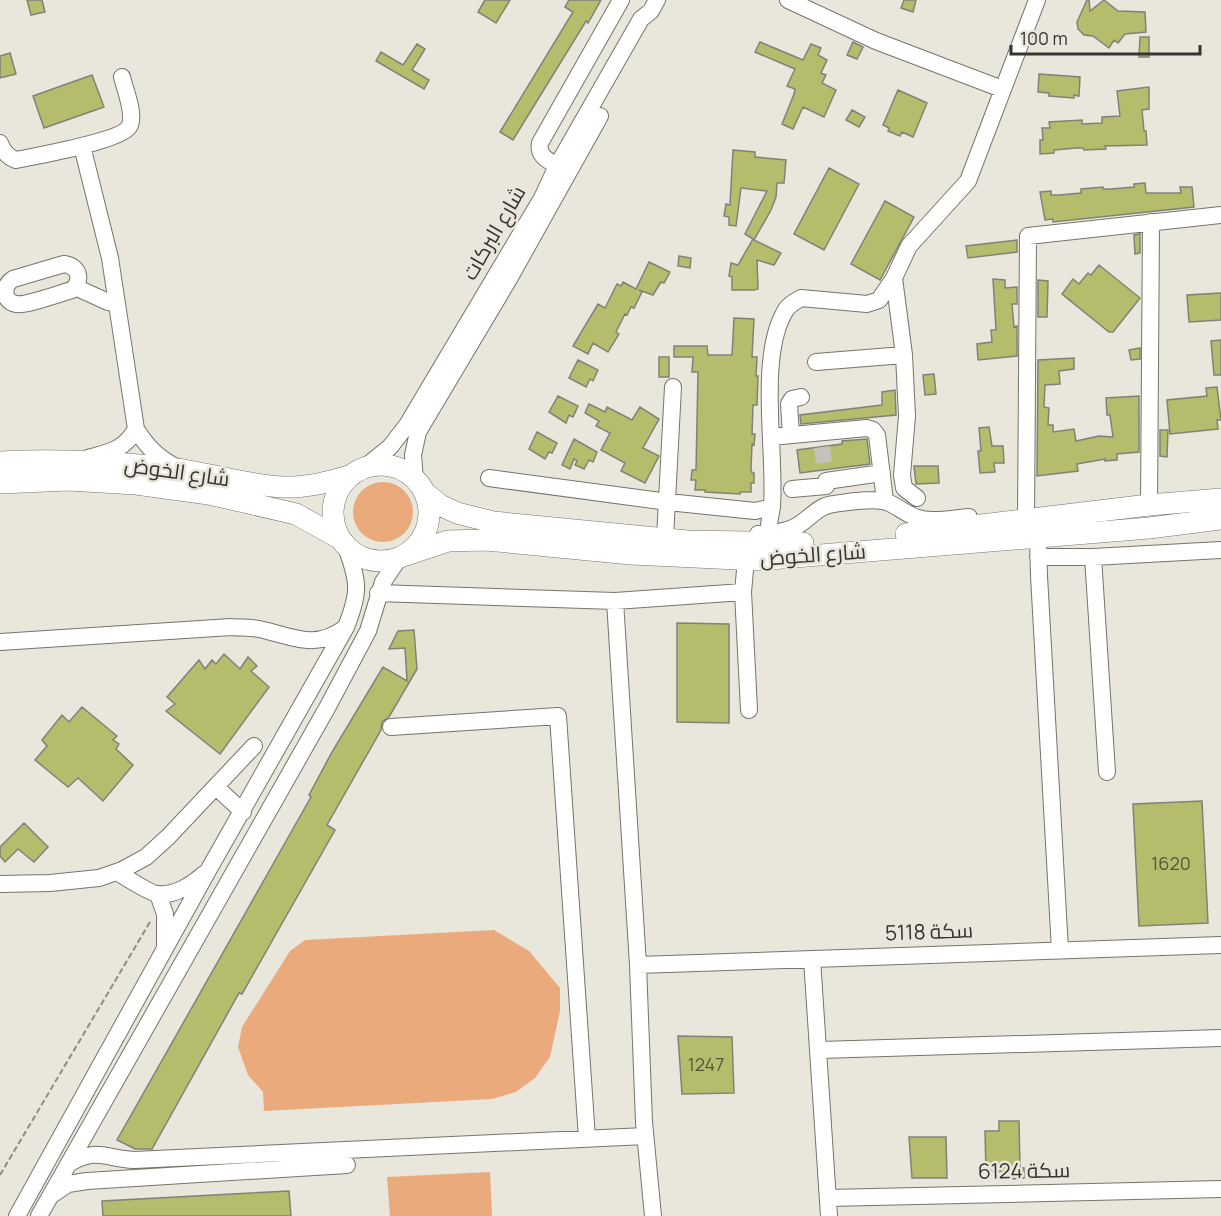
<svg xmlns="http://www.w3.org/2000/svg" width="1221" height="1216" font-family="Manrope,Cairo,sans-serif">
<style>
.green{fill:#ebaa7c}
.building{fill:#b5bd6c;stroke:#808278;stroke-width:1.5}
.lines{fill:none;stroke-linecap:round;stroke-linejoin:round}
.minor-tunnel{stroke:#c5c2ba;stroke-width:16;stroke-dasharray:16 8;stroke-linecap:butt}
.minor-casing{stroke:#76746b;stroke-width:18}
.major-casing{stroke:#76746b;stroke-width:22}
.path{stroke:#8e8c85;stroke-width:2;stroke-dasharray:6 3;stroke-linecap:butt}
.minor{stroke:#fff;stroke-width:16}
.major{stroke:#fff;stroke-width:21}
.labels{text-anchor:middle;stroke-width:5;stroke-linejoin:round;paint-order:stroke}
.number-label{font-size:18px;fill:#55563f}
.street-label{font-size:21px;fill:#353430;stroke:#e9e6dc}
</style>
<rect width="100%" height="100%" fill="#e9e6dc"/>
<!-- green -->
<path class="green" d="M353 512a30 30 0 1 1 60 0a30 30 0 1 1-60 0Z
M494 930 529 951 560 988V1011L550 1057 535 1078 516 1092 492 1099 264 1111 263 1092 248 1075 238 1047 242 1027 290 951 305 940Z
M490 1172 492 1216H390L387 1177Z"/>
<!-- building -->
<path class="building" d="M27 0H42L45 12 31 15Z
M485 0H510L496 23 478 12Z
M569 0H601L588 23 586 21 583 26 513 140 500 132 573 12 565 7Z
M904 0H916L913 12 901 8Z
M1087 0H1089L1090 11 1104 0 1118 11 1145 12 1146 32 1125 34 1118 43 1114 40 1109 48 1093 36 1084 35 1078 29 1077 22Z
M1140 37H1149V57H1139Z
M760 42 803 60 811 44 821 48 818 55 827 60 821 73 826 75 822 83 836 90 824 117 803 107 793 129 782 124 794 94 795 89 787 86 795 69 755 52Z
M853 42 863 47 857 59 847 55Z
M417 44 425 49 412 70 429 80 424 89 376 61 381 52 403 65Z
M10 53 16 74 0 78V56Z
M1039 74 1080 77 1079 96 1074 95V98L1049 96V93L1038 92Z
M92 75 104 107 44 128 33 96Z
M1149 87V109L1142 110 1144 131H1146L1147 145 1105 146 1106 149 1084 150 1083 148H1076L1054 150V153L1040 154V140H1043L1042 128H1050L1049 122 1082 120V124L1102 123V117L1120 116 1117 91Z
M898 90 927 103 913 137 902 132 900 136 888 131 889 128 883 125Z
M852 110 865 117 859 127 846 120Z
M733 150 755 152V157L786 160 784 183H777L776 197 771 210 754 240 781 253 774 265 757 260 758 289 754 290H732V277L729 276 731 263 738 265 753 239 745 234 767 191 741 188 736 226 729 225V217L724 216 726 204 730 205Z
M829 168 859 184 824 250 794 234Z
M1145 183 1146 193H1181L1180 187H1192L1194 207 1053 222V219L1045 220 1040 192 1051 191V195H1059L1081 193V189L1103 187V189H1111L1134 187V184Z
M885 201 914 217 880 280 851 264Z
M1140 234V253L1135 254 1134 235Z
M1017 240V252L968 258 966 246Z
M679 256 691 258 690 268 678 266Z
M649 262 670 272 664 283 661 282 653 295 639 290 642 292 634 308 631 307 627 315 625 314 616 332 619 334 608 352 593 343 588 354 573 346 598 304 605 308 617 284 621 286 623 282 636 289Z
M1099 265 1140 298 1113 332H1109L1062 294 1073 279 1079 284 1088 273 1091 275Z
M993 279 1005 280V288L1017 287V304H1012L1014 327 1017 326V356L978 360 977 344 992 342 991 330H996Z
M1038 280 1048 281 1047 317H1038Z
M1221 293V320L1189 322 1187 295Z
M734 318 754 319 752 357H757L756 376H758L757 405H753L752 434H755L754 445 752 444 751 469 752 473H754V483H751V492H740V494L705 492V490H695L696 480H691L692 470H696L698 372H692L693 357H674V346H707L708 355H732Z
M1221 340V375H1214L1211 341Z
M1140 348V359L1131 360 1129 350Z
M659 357H669V377H659Z
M1074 358V369L1059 371 1060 384 1045 385 1044 407 1049 408 1048 425H1053V432L1074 429 1076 441 1099 436 1113 437 1110 415H1107L1106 398 1139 396V452L1117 454V460L1105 461V459L1077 464 1078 471 1037 476 1038 360Z
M578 360 598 370 593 381 590 379 586 387 569 378Z
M934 374 936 394 925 395 923 375Z
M1217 387 1221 420H1217L1218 429 1170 434 1167 400 1207 396 1206 388Z
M895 390 896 415 801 424 800 415 882 405V392Z
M558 396 578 406 573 417 569 415 566 423 549 412Z
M589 404 605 412 607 407 632 420 640 407 659 419 643 448 659 456 645 483 621 471 625 463 601 450 610 433 596 426 599 421 585 413Z
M989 427 992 446H1003L1004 463H994L995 472 980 473 978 451H981L979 428Z
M1160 430H1168L1167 457 1160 456Z
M537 432 557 443 552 453 549 452 545 459 529 449Z
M574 439 597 452 593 462 589 460 584 469 575 465 577 461 574 459 570 469 562 465Z
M867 439 870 464 800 473 797 450 842 444V441Z
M914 466H938L939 483 916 484Z
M677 623 729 624V723L677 722Z
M414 630 417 669 389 717 382 722 381 730 327 825 335 830 242 994 239 993 152 1149H135L117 1140 311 797 309 795 332 752 383 667 407 681 405 648 389 649 398 631Z
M224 654 240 669 248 657 257 666 251 671 269 687 220 754 166 711 175 704 167 697 199 660 205 669 212 660 216 664Z
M82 707 117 736 113 740 119 744 116 749 133 765 103 801 78 778 68 787 35 760 47 746 42 740 62 715 69 722Z
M1202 801 1208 923 1139 926 1133 804Z
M24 823 48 847 34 862 18 849 5 862 0 856V847Z
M678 1036 732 1037 734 1093 682 1094Z
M999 1121H1019L1020 1168H1024V1178L1013 1179V1171L986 1172 985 1131H999Z
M909 1137H946L947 1178H912Z
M289 1191 291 1216H103L102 1201Z"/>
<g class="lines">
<!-- minor-tunnel -->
<path class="minor-tunnel" d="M822 447 825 470"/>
<defs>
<path id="minor" d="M788 0 876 41 1002 89
M0 143C3 152 8 157 16 160 35 156 120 141 129 127 136 115 125 90 122 77
M82 146 110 258 136 429C147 447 159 459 178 468
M560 173 559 167C550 161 537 157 540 143L621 0
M64 264C79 266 83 280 72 290 61 293 25 306 16 304 2 301 3 285 13 279Z
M894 278 904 355 907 416 902 475 904 488 917 498
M75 287 108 302 117 304
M816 362 904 355
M791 435 789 404 792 399 801 397
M771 437 867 428 873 430 877 435 885 501
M88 458C110 452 124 450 136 429
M364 468 390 447 407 425 542 198 557 166 641 19 651 11 657 0
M489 478 668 502 755 511 772 507
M415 480 413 455 418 432 509 279 600 116
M826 481 882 473
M792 489 826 486
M1149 505 1151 222
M1026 520 1028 236 1221 215
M769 533C768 523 771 515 772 506 776 453 758 360 784 313 787 306 794 302 801 298L867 304 879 300 894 278 909 246 968 181 1037 0
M758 534C771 533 783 533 795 527 809 520 818 505 834 504 848 502 877 497 889 503 901 508 909 517 922 519 937 522 954 518 969 517
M1038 537 1039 576 1060 950
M665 538 673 387
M1038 557H1093L1221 550
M1093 557 1107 772
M746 559 743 592 749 710
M378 593 615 601 743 592
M615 601 638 965 644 1122 653 1216
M0 642 231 627C240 628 250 627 259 629 292 636 314 651 345 628
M391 727 558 716 587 1138
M216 787 243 812
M117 872C125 877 151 894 158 894 175 896 193 884 204 874
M0 884 50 883 99 878 122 870 146 857 168 837 254 746
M158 894 165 914V946
M812 959 829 1216
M638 965 1221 945
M820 1050 1221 1038
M70 1163C98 1147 106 1159 134 1160L645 1136
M53 1194 68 1184 87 1181 347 1165
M828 1198 1221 1189
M17 1216 209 869 346 627C360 592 359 582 346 547
M39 1216 327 708 368 631 383 582 399 558"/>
<path id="major" d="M0 462C62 459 123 462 184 470 216 475 252 486 284 487 307 488 330 482 352 475
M333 513a48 48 0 1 1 96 0a48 48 0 1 1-96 0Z
M0 483 68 480 136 484 209 494 296 514 339 538
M424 492 440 505 457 513 493 522 687 541 803 543
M906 534 1149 505 1221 499
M406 555 448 541 486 540 631 554 759 560 1149 528 1221 519"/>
</defs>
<!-- minor casing -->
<use href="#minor" class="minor-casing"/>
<!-- major casing -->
<use href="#major" class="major-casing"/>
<!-- path -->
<path class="path" d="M0 1175 150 922"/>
<!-- minor -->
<use href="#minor" class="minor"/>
<!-- major -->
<use href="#major" class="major"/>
</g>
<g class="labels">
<!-- number labels -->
<g class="number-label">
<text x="1171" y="870">1620</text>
<text x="706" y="1071">1247</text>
</g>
<!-- street labels -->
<g class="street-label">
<text transform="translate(494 233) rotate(-60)" y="7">شارع البركات</text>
<text transform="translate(177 472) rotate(8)" y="7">شارع الخوض</text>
<text transform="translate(813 555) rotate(-4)" y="7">شارع الخوض</text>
<text transform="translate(929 932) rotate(-2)" y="7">سكة 5118</text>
<text transform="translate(1024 1171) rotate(-1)" y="7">سكة 6124</text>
</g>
</g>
<!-- scale -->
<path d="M1011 45v9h189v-9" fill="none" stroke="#353430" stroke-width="3"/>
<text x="1020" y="45" font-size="18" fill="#353430" stroke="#e9e6dc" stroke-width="4.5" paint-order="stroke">100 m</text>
</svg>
